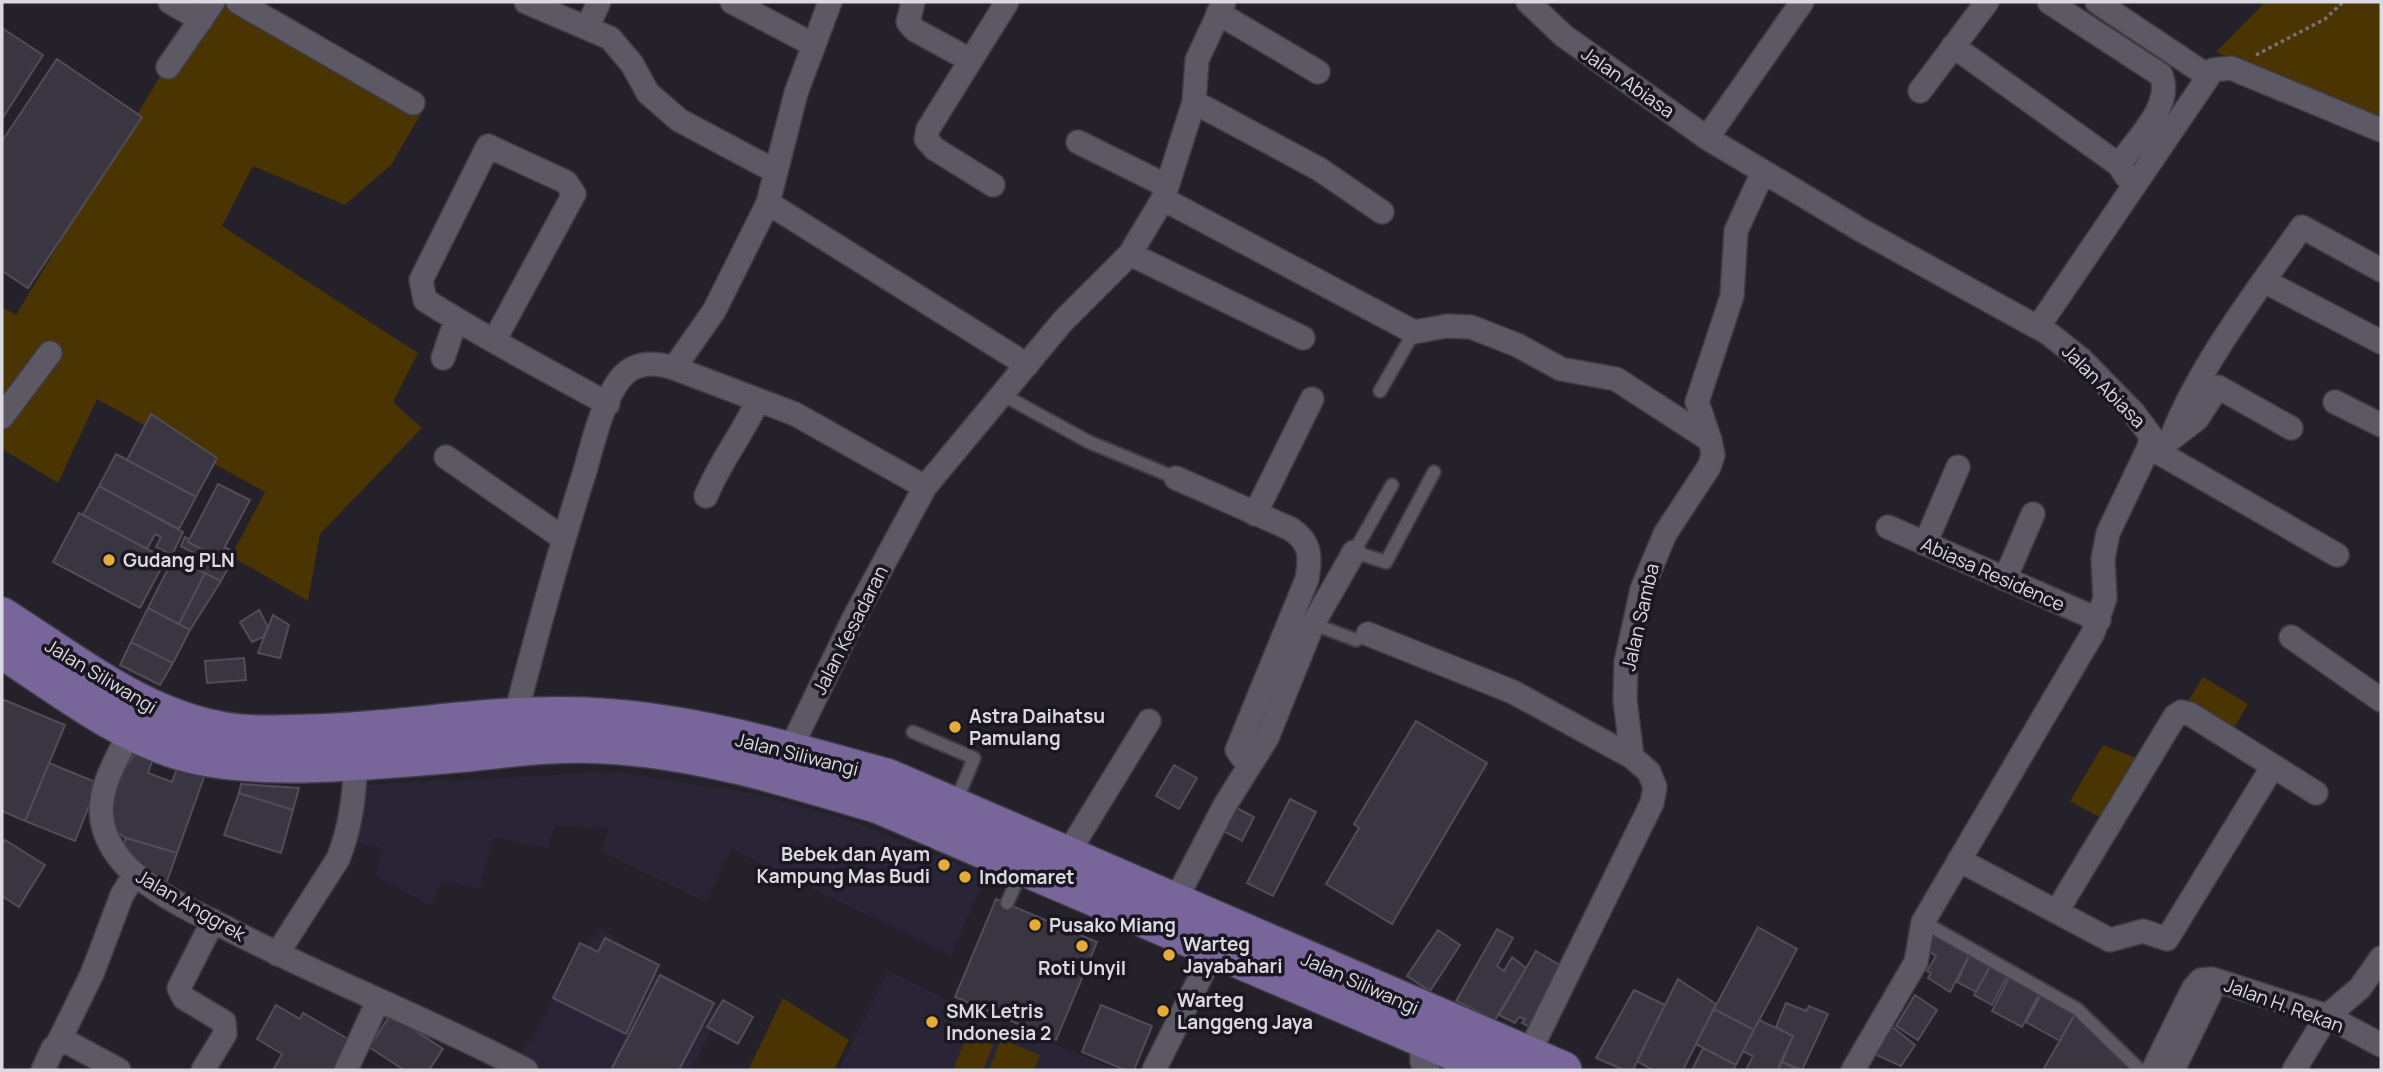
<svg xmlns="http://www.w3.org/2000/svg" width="2383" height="1072" font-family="Manrope,sans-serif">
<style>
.built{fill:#2a2536}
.green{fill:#4a3402}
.building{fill:#393541;stroke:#504d59;stroke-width:2}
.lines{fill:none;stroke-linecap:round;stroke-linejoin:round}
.service-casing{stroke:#3e3c45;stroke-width:16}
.minor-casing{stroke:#3e3c45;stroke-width:26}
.primary-casing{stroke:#3e3c45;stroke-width:40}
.path{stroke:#75727b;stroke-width:3.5;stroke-dasharray:3.5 3.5;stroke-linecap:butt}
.service{stroke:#5c5864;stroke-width:12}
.minor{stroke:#5c5864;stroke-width:23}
.primary{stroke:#78669a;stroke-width:37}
.poi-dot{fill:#e5ad35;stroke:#1a1722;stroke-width:2.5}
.labels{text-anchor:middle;stroke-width:7;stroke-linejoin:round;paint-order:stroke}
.street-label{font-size:19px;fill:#dbd9e1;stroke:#1a1722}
.poi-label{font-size:19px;font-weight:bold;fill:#dbd9e1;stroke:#1a1722;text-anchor:start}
</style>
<rect width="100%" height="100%" fill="#24212b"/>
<!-- built -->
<path class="built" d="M614 772 751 793 849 820 986 875 951 955 731 849 706 902 601 852 609 828 555 825 548 848 493 837 480 888 443 881 430 905 376 876 381 848 355 842 363 785Z
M600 926 656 973 723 1007 691 1070H535L517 1061Z
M888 971 945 999 1118 1070H839Z"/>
<!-- green -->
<path class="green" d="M205 2H225L422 112 391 165 345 205 253 166 222 226 418 353 393 402 422 428 320 534 308 601 231 556 265 492 97 399 58 483 2 449V307L16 315Z
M2265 2H2381V122L2216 52Z
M2203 677 2248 704 2232 731 2187 703Z
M2103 745 2136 758 2101 818 2070 801Z
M783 998 849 1040 834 1070H748Z
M967 1035 993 1045 983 1070H953Z
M1001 1039 1040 1055 1034 1070H989Z"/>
<!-- building -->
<path class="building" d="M2 28 43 55 2 119Z
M57 59 142 117 28 288 2 271V141Z
M151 414 217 458 196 497 127 460Z
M116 454 196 497 179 529 99 486Z
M218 484 250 500 219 558 188 542Z
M99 486 183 532 172 555 156 547 161 537 155 534 147 549 83 515Z
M79 513 166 559 140 608 53 562Z
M185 537 189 539 188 542 219 558 225 547 236 553 221 581 194 568 201 557 181 546Z
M174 557 205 573 179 624 148 608Z
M205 573 221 581 190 630 179 624Z
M148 608 190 630 173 663 131 642Z
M259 610 268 627 263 637 252 642 240 622Z
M273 615 289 625 280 658 258 653Z
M131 642 173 663 160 685 120 665Z
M244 658 246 680 207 683 205 661Z
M2 699 65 725 25 821 2 811Z
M1416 721 1487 763 1392 924 1326 884 1359 828 1354 824Z
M135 754 152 761 148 773 172 782 177 768 204 777 177 853 126 838 111 828 112 799 125 768Z
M49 763 98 783 75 841 25 821Z
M1174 765 1197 778 1179 809 1156 796Z
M241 784 299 788 293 810 239 793Z
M239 793 293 810 281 853 224 835Z
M1290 799 1316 812 1273 896 1247 883Z
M1233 806 1254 817 1242 841 1220 829Z
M126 838 177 853 166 884 121 850Z
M5 840 45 865 19 907 2 896V845Z
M996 899 1097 942 1056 1040 955 997Z
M1758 927 1797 949 1754 1030 1714 1009Z
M1497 929 1513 938 1497 966 1504 971 1512 957 1526 968 1495 1020 1456 1001Z
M1438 930 1460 945 1430 991 1407 976Z
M1930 931 1970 954 1950 992 1928 978 1931 973 1927 971 1936 956 1927 950Z
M605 938 659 965 626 1034 553 998 580 943 598 952Z
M1536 951 1566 969 1535 1030 1522 1023 1525 1019 1519 1017 1515 1023 1499 1015Z
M1970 954 1991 965 1976 992 1957 982Z
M1991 965 2008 975 1992 1005 1974 995Z
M660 975 714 1003 679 1070H611Z
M2009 978 2039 994 2022 1027 1992 1011Z
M1678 979 1716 1004 1683 1070H1653L1637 1061Z
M1634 990 1665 1005 1633 1070H1624L1596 1058Z
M2042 993 2076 1012 2060 1041 2026 1022Z
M1915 995 1937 1010 1918 1040 1896 1026Z
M723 1000 753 1017 738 1044 707 1027Z
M1786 1003 1806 1011 1809 1006 1828 1014 1802 1070 1782 1062 1793 1036 1776 1027Z
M276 1005 300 1019 303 1013 355 1043 339 1070H273L282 1054 257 1039Z
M1101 1005 1152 1026 1134 1070H1125L1082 1052Z
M1714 1009 1754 1030 1736 1065 1696 1044Z
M2076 1012 2136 1070H2043Z
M391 1014 443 1049 429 1070H404L369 1047Z
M1759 1020 1793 1036 1777 1070H1746L1753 1056 1743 1051Z
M1890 1025 1915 1045 1901 1066 1872 1053Z
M1703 1048 1736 1065 1733 1070H1692Z
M1782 1062 1798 1070H1778Z"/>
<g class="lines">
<defs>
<path id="service" d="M1380 391 1414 332
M1003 395 1089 442 1176 478
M1392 485 1354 552 1386 562 1434 472
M1313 624 1356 640 1368 634
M913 732 974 758 956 802
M1007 903 1022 870
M1923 922 2077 1009 2140 1070"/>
<path id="minor" d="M170 2 201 20
M238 2 413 103
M526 2 610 38 632 64 648 93 679 120 775 171
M732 2 814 45
M913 2 908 22 915 30 970 60
M1528 2 1564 36 1707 138 1861 230 2048 333 2081 359 2133 412 2151 436 2149 447 2108 533 2103 559 2105 598 2093 633 1923 922 1916 962 1853 1070
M2049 2 2161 75C2174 105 2135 141 2119 165
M2097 2 2208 76
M1218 13 1318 72
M587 28 599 2
M1953 46 2119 165 2126 176
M168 67 213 2
M1920 91 1987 2
M1194 102 1319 169 1382 212
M1707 138 1802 2
M1078 142 1167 186
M993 185 935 149 926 139 928 129 1007 2
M1163 199 1414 332 1447 326 1471 327 1517 345 1561 369 1616 379 1710 440
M768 203 1027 365
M1130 254 1303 338
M2264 281 2381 342
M2038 327 2213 70 2231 68 2381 130
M494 341 574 194 566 182 488 146 421 280 425 300C484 338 547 370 608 404
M443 358 456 320
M674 368 714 311 768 203 796 93 830 2
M2335 402 2381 425
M2 417 50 353
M2172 438 2197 419 2218 387 2291 428
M2171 439C2197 369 2258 289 2302 227L2381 270
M2149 447 2337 555
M446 457 563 538
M1176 478 1291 529C1311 543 1311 556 1307 579L1237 750 1248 765
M706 496C719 463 742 435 757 402
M1255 514 1312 399
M1888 527 2099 620
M1925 544 1958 467
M2005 579 2033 514
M1368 634 1513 692 1632 757 1649 772 1655 787 1652 803 1528 1055
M2291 637 2381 700
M515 718C536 636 558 555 584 474 593 444 601 404 620 379 634 361 654 362 674 368L795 414 925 487 1063 321 1130 254 1163 199 1194 102 1197 60 1224 2
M131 730C118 757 97 788 102 820 105 840 118 860 134 873 165 900 207 918 244 937 337 984 434 1022 526 1070
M1632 757 1625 700 1626 662 1642 589 1665 534 1709 467 1713 455 1710 440 1697 402 1732 296 1736 231 1763 172
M784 762 854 618 925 487
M1068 853 1149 721
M1959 860 2110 940 2143 931 2167 939 2273 766
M1175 901 1225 805 1267 738 1313 624 1354 552
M2057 911 2175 716 2181 712 2190 714 2316 793
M277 954 338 859C351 827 354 796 356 763
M1421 1038 1422 1062 1428 1070
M57 1045 92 974 122 895 135 874
M43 1070 53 1048 61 1042 69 1043 119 1070
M203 1070 225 1034 224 1022 184 998 179 988 213 921
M346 1070 378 1001
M1154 1070 1214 950
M2153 1070 2193 989 2201 980 2212 979 2327 1016 2381 1045
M2173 1070 2210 994
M2294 1070 2327 1016 2360 988 2381 958"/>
<path id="primary" d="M2 616C68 658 136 713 215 729 245 736 279 734 310 733 401 731 493 712 584 716 688 720 789 750 889 778L1563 1070
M2 650C58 686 117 733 182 752 220 763 263 764 303 764 358 763 412 758 467 753 512 748 559 742 605 745 698 750 789 778 879 805L1496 1070"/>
</defs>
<!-- service casing -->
<use href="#service" class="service-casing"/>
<!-- minor casing -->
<use href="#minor" class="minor-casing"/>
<!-- primary casing -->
<use href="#primary" class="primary-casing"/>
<!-- path -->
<path class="path" d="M2256 55 2325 19 2343 2"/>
<!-- service -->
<use href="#service" class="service"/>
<!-- minor -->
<use href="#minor" class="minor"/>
<!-- primary -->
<use href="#primary" class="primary"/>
</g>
<!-- markers -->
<g class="poi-dot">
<circle cx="109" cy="560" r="7"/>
<circle cx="955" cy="727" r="7"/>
<circle cx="944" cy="865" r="7"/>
<circle cx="965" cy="877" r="7"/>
<circle cx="1035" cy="925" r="7"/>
<circle cx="1082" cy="946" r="7"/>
<circle cx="1169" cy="955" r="7"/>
<circle cx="1163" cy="1011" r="7"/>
<circle cx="932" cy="1022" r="7"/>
</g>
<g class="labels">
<!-- street labels -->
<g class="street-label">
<text transform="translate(1628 82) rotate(35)" y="7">Jalan Abiasa</text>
<text transform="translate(2104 386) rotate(45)" y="7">Jalan Abiasa</text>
<text transform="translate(1993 574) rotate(24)" y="7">Abiasa Residence</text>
<text transform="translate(1640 617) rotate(-77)" y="7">Jalan Samba</text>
<text transform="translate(850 630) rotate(-63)" y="7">Jalan Kesadaran</text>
<text transform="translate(101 676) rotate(31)" y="7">Jalan Siliwangi</text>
<text transform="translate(797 754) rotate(14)" y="7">Jalan Siliwangi</text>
<text transform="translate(191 905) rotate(30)" y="7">Jalan Anggrek</text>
<text transform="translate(1360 983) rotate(24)" y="7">Jalan Siliwangi</text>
<text transform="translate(2284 1005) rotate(20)" y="7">Jalan H. Rekan</text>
</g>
<!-- poi labels -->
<g class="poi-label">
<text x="123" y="567">Gudang PLN</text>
<text x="969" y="723">Astra Daihatsu<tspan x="969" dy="22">Pamulang</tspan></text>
<text x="930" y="861" text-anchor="end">Bebek dan Ayam<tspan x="930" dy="22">Kampung Mas Budi</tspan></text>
<text x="979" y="884">Indomaret</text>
<text x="1049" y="932">Pusako Miang</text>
<text x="1183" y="951">Warteg<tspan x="1183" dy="22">Jayabahari</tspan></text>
<text x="1082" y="975" text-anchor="middle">Roti Unyil</text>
<text x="1177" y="1007">Warteg<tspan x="1177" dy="22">Langgeng Jaya</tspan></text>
<text x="946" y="1018">SMK Letris<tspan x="946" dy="22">Indonesia 2</tspan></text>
</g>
</g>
<!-- border -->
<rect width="2383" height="1072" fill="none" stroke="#dbd9e1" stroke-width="7"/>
</svg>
